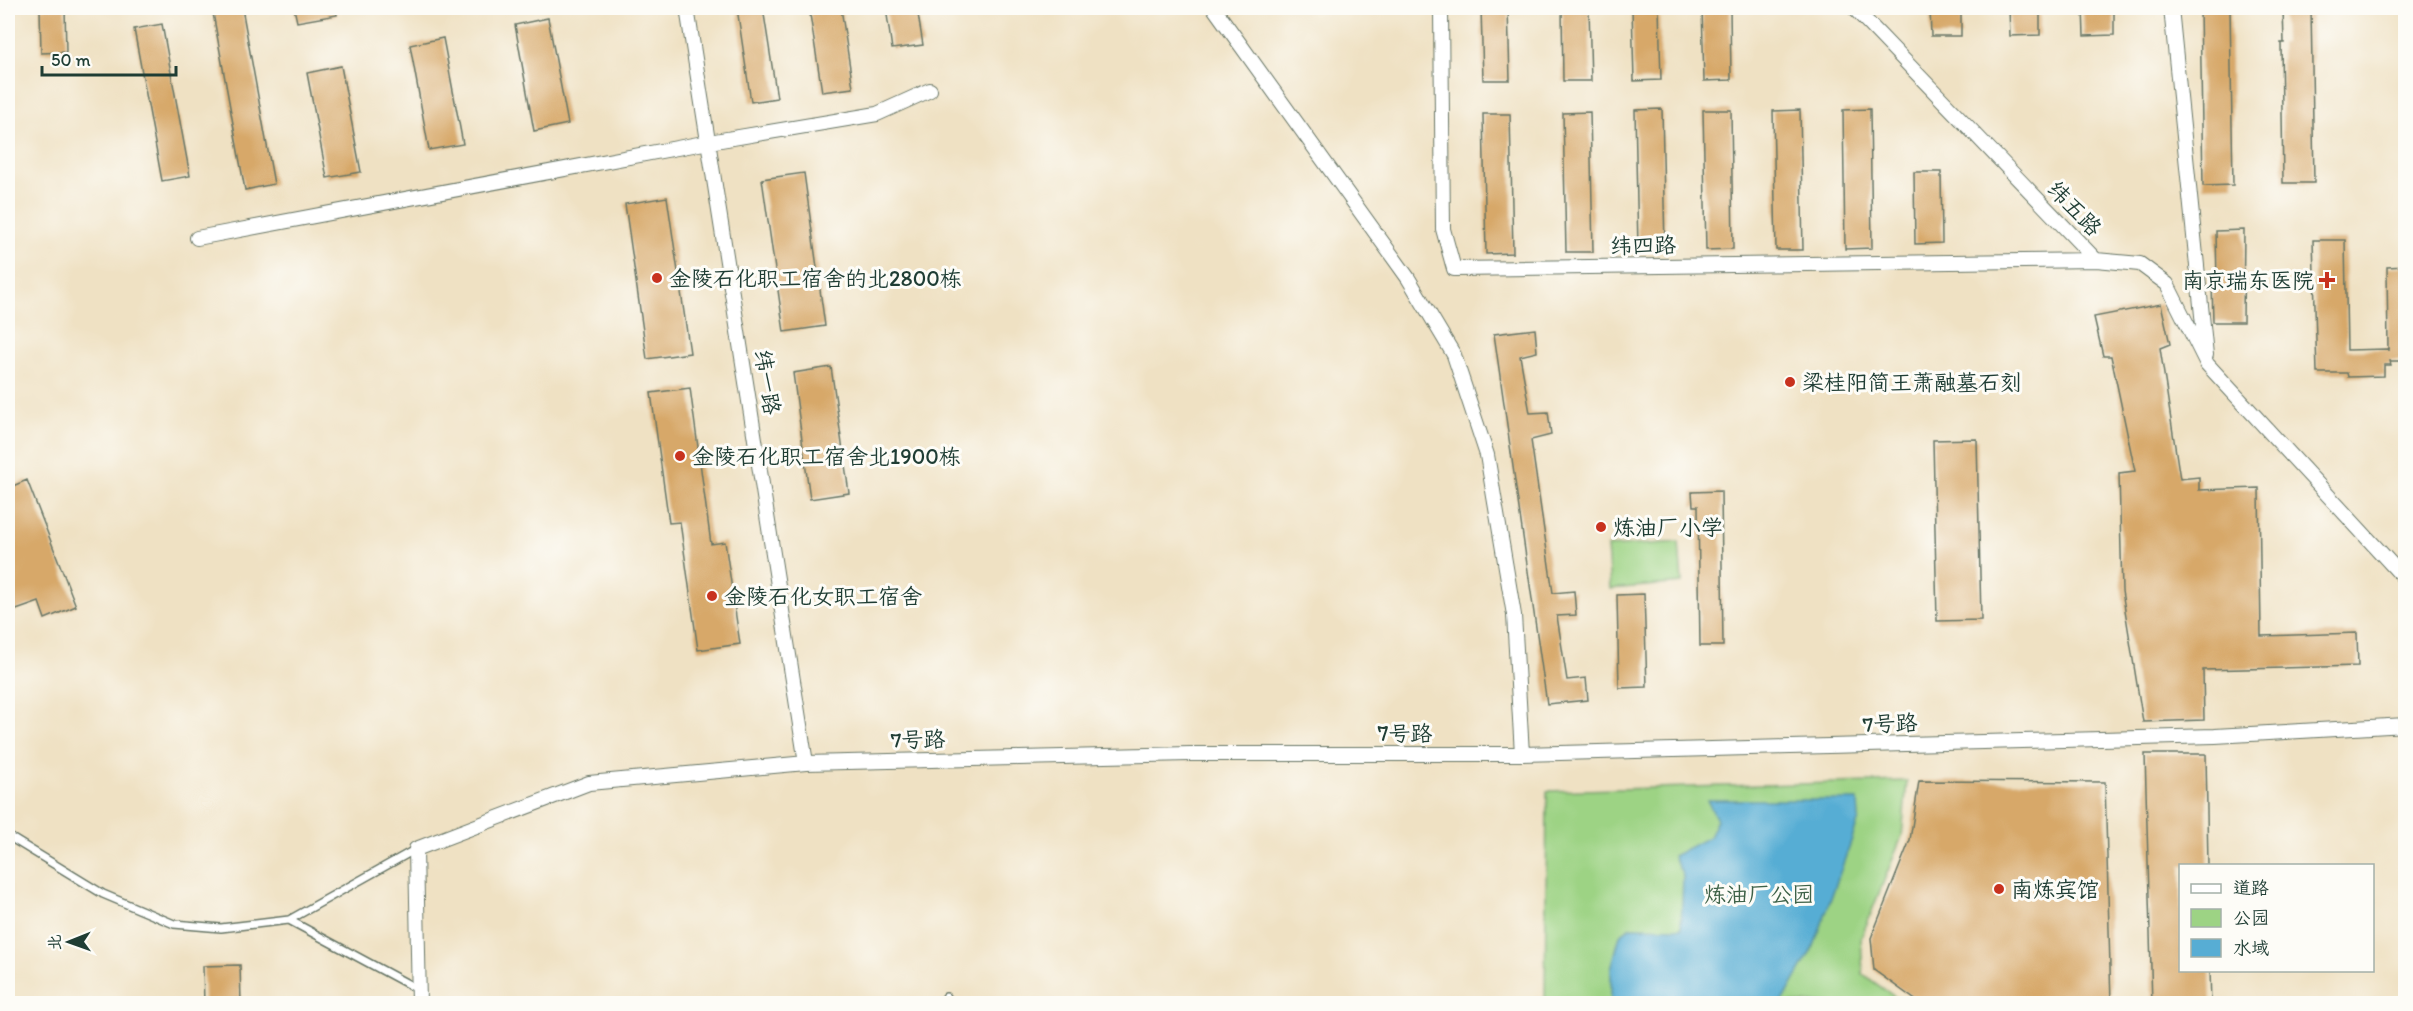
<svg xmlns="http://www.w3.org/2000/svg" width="2413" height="1011" font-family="Itim,'LXGW WenKai TC',sans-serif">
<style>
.green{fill:#9dd384;stroke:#5e885c;stroke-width:1.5}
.water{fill:#57add4;stroke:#3b7584;stroke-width:1.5}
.building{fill:#d7a869}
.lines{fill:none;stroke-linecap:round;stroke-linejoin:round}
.service-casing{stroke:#687666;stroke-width:10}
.minor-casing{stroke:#687666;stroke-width:16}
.service{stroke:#fff;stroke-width:7}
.minor{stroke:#fff;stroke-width:14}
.poi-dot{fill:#c8321e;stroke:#fdfcf7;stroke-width:2}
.labels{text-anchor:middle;stroke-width:6;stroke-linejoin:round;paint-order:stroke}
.street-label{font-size:22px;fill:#1f3d34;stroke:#fdfcf7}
.poi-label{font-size:22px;fill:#1f3d34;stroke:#fdfcf7;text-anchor:start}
.park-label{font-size:22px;fill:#3e6248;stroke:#fdfcf7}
</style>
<rect width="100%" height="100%" fill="#fdfcf7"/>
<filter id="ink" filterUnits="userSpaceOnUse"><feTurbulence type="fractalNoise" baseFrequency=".0167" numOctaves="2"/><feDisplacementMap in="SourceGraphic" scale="12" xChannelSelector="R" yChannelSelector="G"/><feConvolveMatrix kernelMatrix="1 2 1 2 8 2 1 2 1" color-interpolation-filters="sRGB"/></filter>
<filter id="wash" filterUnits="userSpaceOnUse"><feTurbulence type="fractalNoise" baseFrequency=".008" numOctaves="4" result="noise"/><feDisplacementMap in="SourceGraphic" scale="24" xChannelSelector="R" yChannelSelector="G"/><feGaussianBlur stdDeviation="1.35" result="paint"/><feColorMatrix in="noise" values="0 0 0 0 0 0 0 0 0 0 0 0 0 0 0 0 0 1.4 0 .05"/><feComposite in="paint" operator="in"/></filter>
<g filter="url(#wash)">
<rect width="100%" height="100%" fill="#efe1c3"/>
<!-- green -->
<path class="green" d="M1679 542 1682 583 1610 589 1607 547Z
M1907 781 1902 836 1861 938 1863 974 1903 1003 1545 1004 1547 791Z"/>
<!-- water -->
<path class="water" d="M1707 800H1858L1859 819 1814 946 1782 1003H1611V969L1620 935 1631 927 1681 928 1683 876 1673 856 1709 837 1717 820Z"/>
<g id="blocks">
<!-- building -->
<path class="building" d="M40 8H65L66 52 41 53Z
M242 8 274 184 245 190 213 13Z
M294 8H336L337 15 297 22Z
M737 8H763L777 98 751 102Z
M809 8H841L853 88 822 92Z
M886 8H917L923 45 892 49Z
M1481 8H1508L1510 80H1483Z
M1562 8H1589L1591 81H1563Z
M1632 8H1659L1661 80 1634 81Z
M1702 8H1730L1731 80 1704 81Z
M1930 8H1961V36H1931Z
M2009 8H2040V35L2010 36Z
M2083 8H2114V35L2084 36Z
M2200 8H2230L2233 185 2203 186Z
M2283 8H2311L2314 183H2283L2281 43H2284Z
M548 18 568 124 534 131 515 25Z
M162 24 190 176 162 181 134 29Z
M443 38 463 144 429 150 410 45Z
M341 66 361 172 327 178 307 73Z
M1662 109 1665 249H1638L1635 110Z
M1870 109 1872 248 1845 249 1843 110Z
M1703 110H1731L1733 249 1706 250Z
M1800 110 1803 250H1776L1773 111Z
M1590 112 1593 252H1566L1563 113Z
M1483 114H1510L1513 253 1486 254Z
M1914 172H1941L1942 243 1915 244Z
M804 173 825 326 784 332 762 179Z
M667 197 690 353 647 359 625 204Z
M2244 230 2243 322H2213L2212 283H2217L2216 231Z
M2313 240H2345L2347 350 2388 349V351L2387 267 2406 266V361H2390L2391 365H2384V376L2348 377 2347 373H2317Z
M2161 304 2170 344 2160 348 2180 479 2199 477V490L2259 488 2261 636 2357 633 2358 666 2203 670 2204 720 2143 722 2122 591 2119 473 2135 471 2111 356H2103L2094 317Z
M1535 329 1537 352 1520 356 1530 413 1548 412 1551 435 1531 440 1553 593 1574 591 1576 615 1557 616 1567 680 1586 678 1588 700 1547 704 1494 334Z
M831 367 849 493 810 499 793 373Z
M690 388 711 544 725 542 740 644 698 650 680 522 669 523 651 393Z
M1977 439 1981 620 1937 621 1933 440Z
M27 480 76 606 45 619 39 602 8 613V488Z
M1721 491 1723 646H1700L1698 506H1693L1692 492Z
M1644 594 1647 687 1619 688 1617 595Z
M2145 754H2206L2208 866H2181V970H2210L2211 1004H2152Z
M1919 781 2105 782 2111 1004H1921L1874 970 1871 938 1910 840Z
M240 965 241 1004H204L203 966Z"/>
</g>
</g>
<g filter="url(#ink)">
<use href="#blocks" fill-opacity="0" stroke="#687666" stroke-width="1.5"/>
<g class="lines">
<defs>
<path id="service" d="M8 836 103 894 174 924 221 928 289 920 416 849
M289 920 419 990
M946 997V1004"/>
<path id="minor" d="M687 8 806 763
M1214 8 1408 278 1454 355 1487 455 1514 615 1522 754
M1441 8 1443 229 1454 269 2096 260
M1854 8 2096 260 2140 264 2167 284 2207 364 2406 580
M2171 8 2206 355
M197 238 709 142 877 114 930 90
M419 1004 416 849 589 783 806 763 1190 754H1522L2215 736 2406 725"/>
</defs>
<!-- service casing -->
<use href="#service" class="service-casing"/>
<!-- minor casing -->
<use href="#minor" class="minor-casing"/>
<!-- service -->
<use href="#service" class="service"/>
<!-- minor -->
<use href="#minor" class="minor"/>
</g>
</g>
<!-- markers -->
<g class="poi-dot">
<circle cx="657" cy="278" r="6"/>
<path d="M2324 271h6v6h6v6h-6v6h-6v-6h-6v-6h6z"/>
<circle cx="1790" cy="382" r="6"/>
<circle cx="680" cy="456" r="6"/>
<circle cx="1601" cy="527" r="6"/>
<circle cx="712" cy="596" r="6"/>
<circle cx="1999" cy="889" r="6"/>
</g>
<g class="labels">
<!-- street labels -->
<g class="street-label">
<text transform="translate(2075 208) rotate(46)" y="8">纬五路</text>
<text transform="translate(1643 245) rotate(-1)" y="8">纬四路</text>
<text transform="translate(768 382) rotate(81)" y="8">纬一路</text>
<text transform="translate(1890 723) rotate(-2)" y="8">7号路</text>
<text x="1405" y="741">7号路</text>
<text transform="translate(918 739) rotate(-1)" y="8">7号路</text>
</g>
<!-- poi labels -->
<g class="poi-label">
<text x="669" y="286">金陵石化职工宿舍的北2800栋</text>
<text x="2314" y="288" text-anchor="end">南京瑞东医院</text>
<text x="1802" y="390">梁桂阳简王萧融墓石刻</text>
<text x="692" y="464">金陵石化职工宿舍北1900栋</text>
<text x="1613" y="535">炼油厂小学</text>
<text x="724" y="604">金陵石化女职工宿舍</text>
<text x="2011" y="897">南炼宾馆</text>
</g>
<!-- park labels -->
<g class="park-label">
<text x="1759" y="902">炼油厂公园</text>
</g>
</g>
<!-- margin -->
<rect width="2413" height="1011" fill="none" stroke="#fdfcf7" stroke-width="30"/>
<!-- legend -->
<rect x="2179" y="864" width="195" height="108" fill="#fdfcf7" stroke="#a4b0a9" stroke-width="1.5"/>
<rect x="2191" y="884" width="30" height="9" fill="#ffffff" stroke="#a4b0a9" stroke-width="1.5"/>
<text x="2233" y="894" font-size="18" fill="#1f3d34">道路</text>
<rect x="2191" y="909" width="30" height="18" fill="#9dd384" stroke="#a4b0a9" stroke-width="1.5"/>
<text x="2233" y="924" font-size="18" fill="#1f3d34">公园</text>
<rect x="2191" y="939" width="30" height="18" fill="#57add4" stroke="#a4b0a9" stroke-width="1.5"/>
<text x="2233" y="954" font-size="18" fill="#1f3d34">水域</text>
<!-- north arrow -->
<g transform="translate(69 942) rotate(269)" stroke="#fdfcf7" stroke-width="4.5" paint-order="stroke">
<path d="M0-4.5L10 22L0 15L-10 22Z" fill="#1f3d34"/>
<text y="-9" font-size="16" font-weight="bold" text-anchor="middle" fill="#1f3d34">北</text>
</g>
<!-- scale -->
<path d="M42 66v9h134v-9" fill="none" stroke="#1f3d34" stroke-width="3"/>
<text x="51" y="66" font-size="18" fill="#1f3d34" stroke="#fdfcf7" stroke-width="4.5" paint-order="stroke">50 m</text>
</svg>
